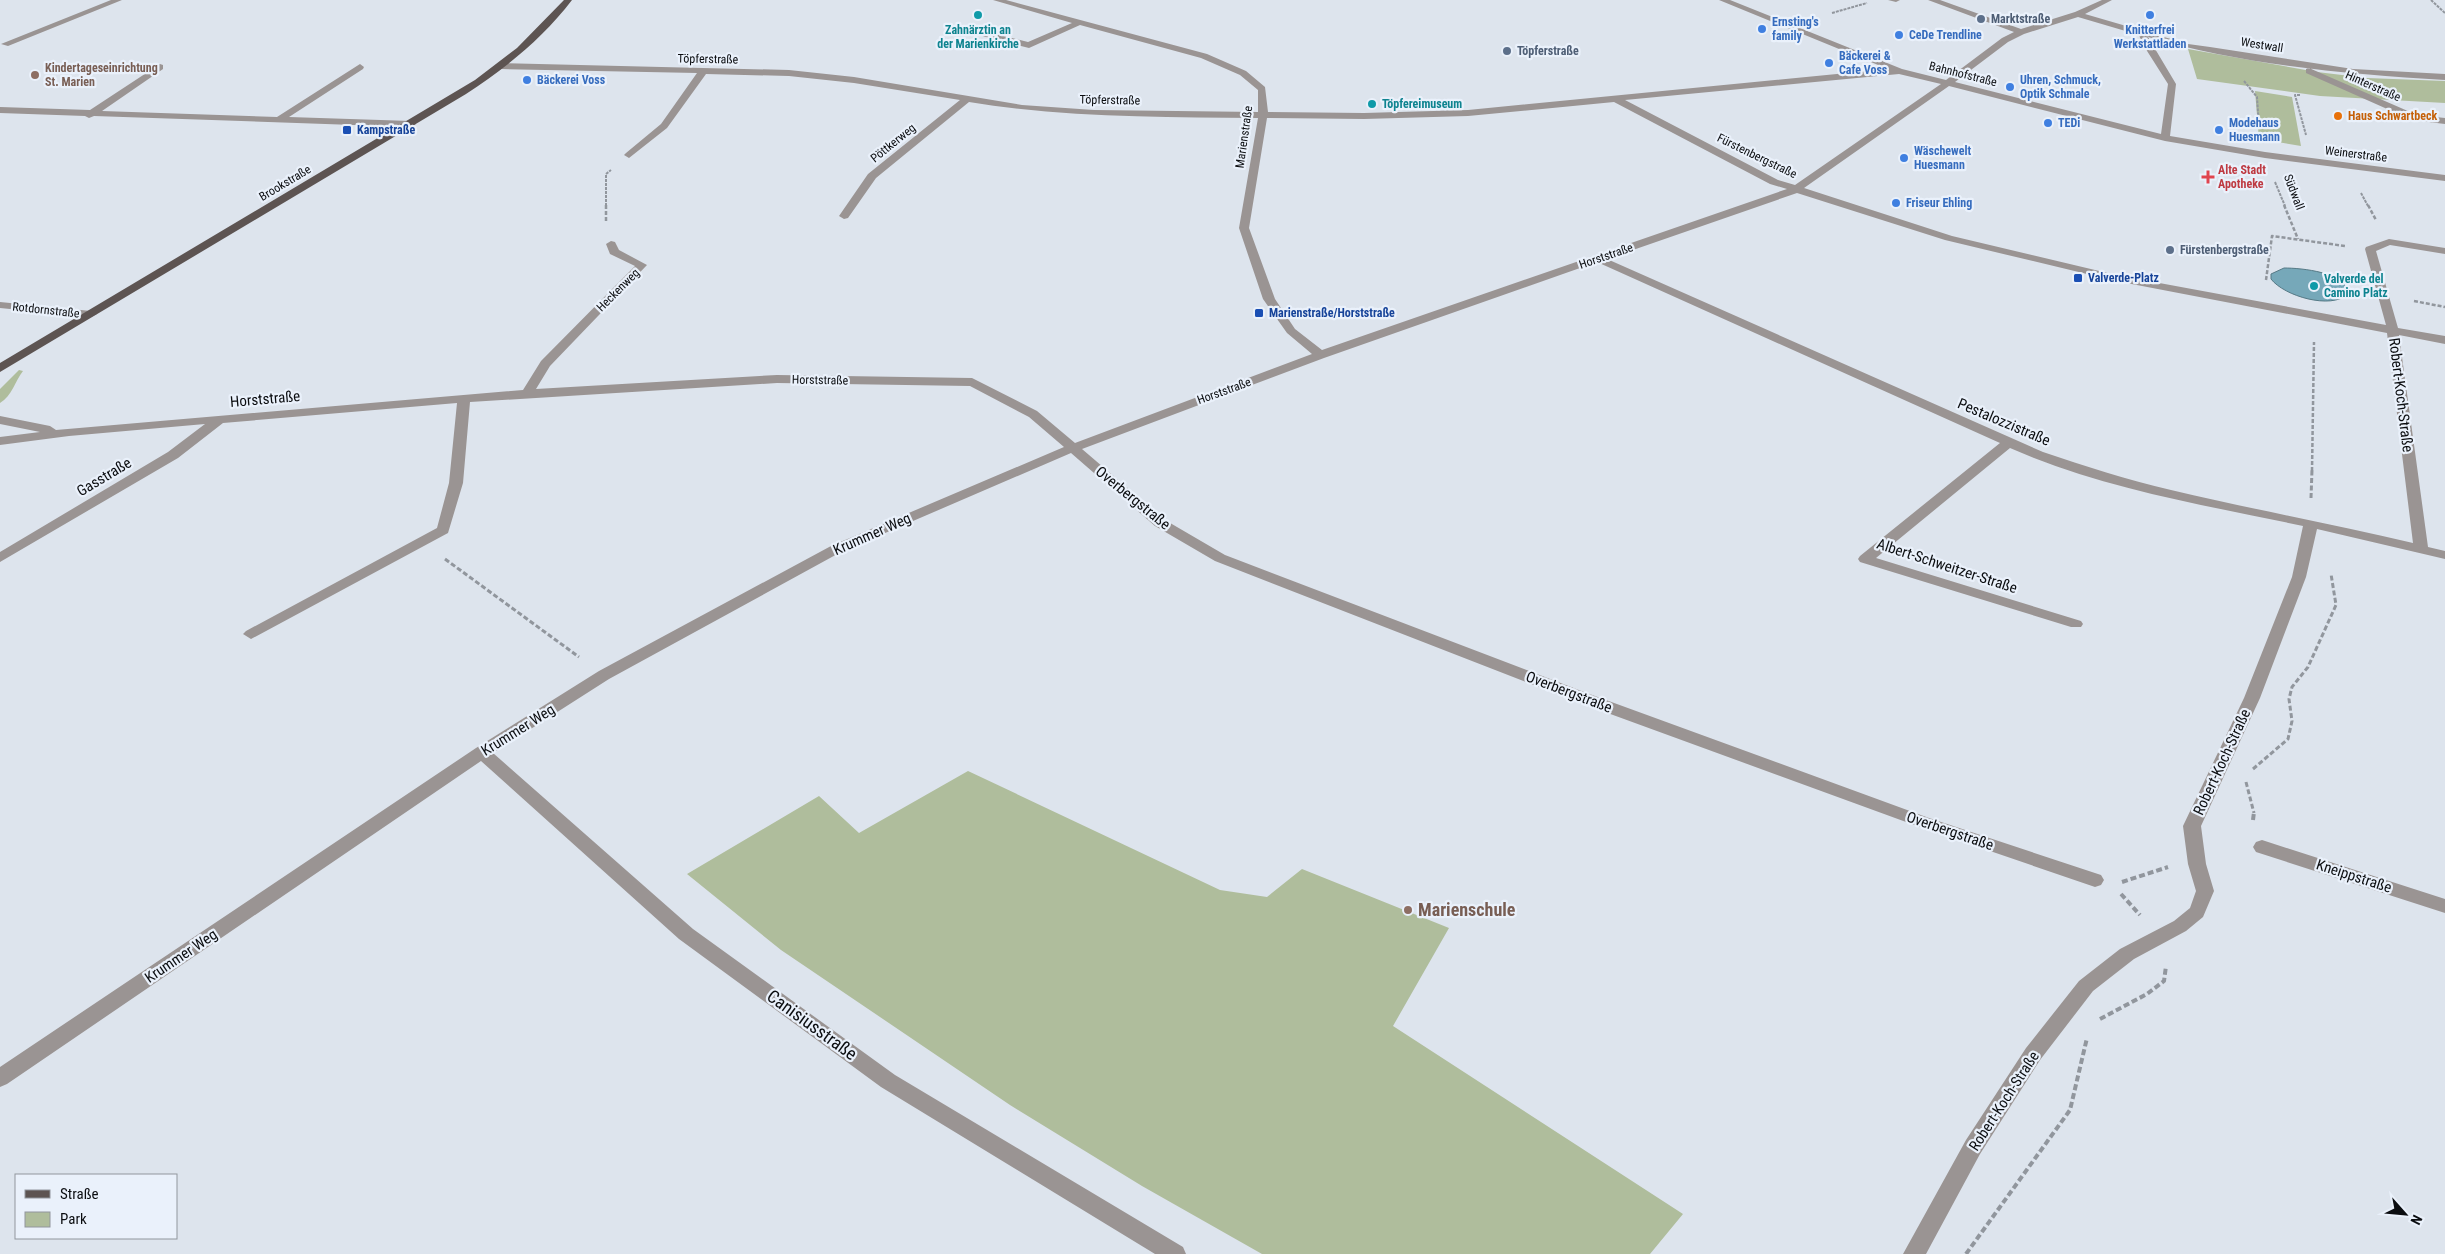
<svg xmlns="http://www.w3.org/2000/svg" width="2445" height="1254" font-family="'Roboto Condensed',sans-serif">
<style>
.green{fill:#afbd9c}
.water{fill:#76a8b9;stroke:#567a86}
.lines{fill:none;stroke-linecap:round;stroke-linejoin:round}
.path-far3{stroke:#91969d;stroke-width:2;stroke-dasharray:3 1;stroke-linecap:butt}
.path-far2{stroke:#91969d;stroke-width:2.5;stroke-dasharray:4 2;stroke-linecap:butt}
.path-far1{stroke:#91969d;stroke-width:3;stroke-dasharray:5 2.5;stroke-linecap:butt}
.path{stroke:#91969d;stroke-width:4;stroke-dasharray:6 3;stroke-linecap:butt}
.minor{fill:#9a9493;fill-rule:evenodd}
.major{fill:#5d5452;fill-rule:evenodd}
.culture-dot{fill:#0f9aa8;stroke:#eaf1fb;stroke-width:2}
.shop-dot{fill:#3f7fe0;stroke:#eaf1fb;stroke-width:2}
.service-dot{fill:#5c6f8a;stroke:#eaf1fb;stroke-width:2}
.education-dot{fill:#8d6e63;stroke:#eaf1fb;stroke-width:2}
.food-dot{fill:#e8710a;stroke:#eaf1fb;stroke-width:2}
.transit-dot{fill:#1a4fb4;stroke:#eaf1fb;stroke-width:2}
.health-dot{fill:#e0444e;stroke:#eaf1fb;stroke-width:2}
.labels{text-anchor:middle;stroke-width:4.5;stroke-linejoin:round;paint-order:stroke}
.far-service-label{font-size:12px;font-weight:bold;fill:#4e5e75;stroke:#eaf1fb;text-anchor:start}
.far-shop-label{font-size:12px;font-weight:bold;fill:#366cbe;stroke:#eaf1fb;text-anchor:start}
.far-culture-label{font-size:12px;font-weight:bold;fill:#0d838f;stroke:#eaf1fb;text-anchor:start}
.far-street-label{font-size:12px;fill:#0b0d10;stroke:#eaf1fb}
.far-education-label{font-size:12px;font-weight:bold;fill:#785e54;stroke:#eaf1fb;text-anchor:start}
.far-food-label{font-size:12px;font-weight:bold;fill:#c56008;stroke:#eaf1fb;text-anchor:start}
.far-transit-label{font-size:12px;font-weight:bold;fill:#164399;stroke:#eaf1fb;text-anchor:start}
.far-health-label{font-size:12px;font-weight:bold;fill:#be3a42;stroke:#eaf1fb;text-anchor:start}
.street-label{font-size:15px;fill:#0b0d10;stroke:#eaf1fb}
.near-education-label{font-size:18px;font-weight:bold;fill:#785e54;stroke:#eaf1fb;text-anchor:start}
.near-street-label{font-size:18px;fill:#0b0d10;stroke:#eaf1fb}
</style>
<rect width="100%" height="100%" fill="#dde4ed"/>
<!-- green -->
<path class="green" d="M2188 49 2317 72 2367 78 2445 81V103L2320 96 2197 79Z
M2255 91 2292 97 2301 146 2259 139Z
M19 370 23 371C15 381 12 396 0 403V389Z
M968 771 1220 890 1267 897 1302 869 1449 928 1393 1026 1683 1214 1650 1254H1262L1142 1186 1010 1105 781 950 687 874 819 796 859 833Z"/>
<!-- water -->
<path class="water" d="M2284 268C2301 268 2347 272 2348 294 2331 310 2284 296 2271 279V274Z"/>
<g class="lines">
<!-- path-far3 -->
<path class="path-far3" d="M2431 0 2445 13
M1832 13 1867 3
M2244 81 2257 97 2259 128
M2300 95H2295L2306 135
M2275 182 2285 206
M2361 193 2368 206
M606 206V174L611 170"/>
<!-- path-far2 -->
<path class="path-far2" d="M606 205V221
M2284 205 2298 239
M2368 205 2376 220
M2266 280 2272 236 2345 246
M2414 301 2445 307
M2312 471 2314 342"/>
<!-- path-far1 -->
<path class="path-far1" d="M2311 498 2312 470
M445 559 579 657
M2253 769 2288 739 2292 721 2289 699 2292 687 2308 667 2336 605 2331 574
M2246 782 2254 813"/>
<!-- path -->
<path class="path" d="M2253 820 2254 812
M2122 882 2168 867
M2121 894 2140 915
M2100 1019 2147 994 2164 981 2166 966
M1966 1254 2070 1110 2087 1038"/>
<!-- minor -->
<path class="minor" d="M111 0H122L8 46 1 44Z
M993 0H1006L1207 54 1246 71 1265 87 1268 112 1364 113 1468 110 1888 69 1719 0H1730L1902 69 1946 80 2002 38 2014 32 1928 0H1940L2021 29 2075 12 2102 0H2112L2085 14 2188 44 2210 47 2353 69 2445 74V80C2346 74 2244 65 2148 37L2176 84 2170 136 2265 152 2445 175V181L2265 158 2165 141 1949 86 1804 188 1952 236 2116 275 2386 325 2365 249 2366 247 2389 239 2445 248V254L2390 245 2376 251 2398 328 2445 336V344L2399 335 2428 547 2445 551V559L2317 529 2306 577 2260 698 2201 826 2206 864 2214 891 2203 917 2186 931 2134 959 2093 991 2040 1060 1980 1154 1926 1254H1903L1966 1140 2026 1048 2079 981 2120 949 2174 921 2190 908 2196 891 2188 864 2183 826 2244 698 2292 577 2303 526C2205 505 2103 489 2010 448L1876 558 2081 621 2083 624 2081 627H2071L1860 562 1858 559 1860 556 2000 443 1597 262 1324 358 1082 449 1165 520 1225 555 1584 692 1929 818 2101 875 2104 880 2101 885 2095 887 1917 826 1572 700 1215 561 1155 526 1071 453 841 552 609 679 493 753 693 929 895 1075 1183 1247 1186 1254H1155L881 1087 679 939 481 761 7 1084 0 1087V1067L476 748 599 671 831 546 1064 447 1029 417 970 386 777 383 470 402 463 483 448 533 251 639 243 634 246 631 437 528 449 483 457 403 223 423 178 458 0 562V552L168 452 205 424 69 436 0 445V437L40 432 0 424V416L50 426 56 430 523 390 541 361 635 266 610 254 606 244 611 241 615 242 619 250 647 265 550 366 536 389 777 375 972 378 1037 411 1075 443 1312 354 1287 333 1263 299 1239 228 1258 118C1161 117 1065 118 969 102L876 178 848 218 844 219 839 216 868 174 960 100 854 83 789 76 706 74 667 128 629 158 624 155 626 153 661 124 697 73 501 69 497 66 501 63 789 70 854 77 1022 105 1094 110 1258 112V90L1240 75 1201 58 1080 25 1029 48 967 32V28H970L1028 42 1072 23ZM2078 17 2139 35 2142 43 2168 84 2161 134 1955 82 2008 42 2024 34ZM1899 74 1941 84 1795 185 1778 180 1625 100ZM1614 102 1770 184 1787 189 1322 350 1295 329 1275 299 1249 228 1267 118 1364 119 1468 116ZM1797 193 1945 240 2116 281 2387 333 2413 543C2333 524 2251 509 2171 490 2127 480 2085 466 2043 452L1607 259Z
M1888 0H1900L1896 2Z
M160 64 163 65V69L102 111 277 117 360 64 364 67 363 69 289 117 411 121 416 124 411 127 94 116 89 118 85 116 0 113V107L90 110Z
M2309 68 2417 115 2445 118V124L2412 120 2306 73V69Z
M0 302 91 311 97 314 91 317 0 308Z
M2262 840 2445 899V913L2256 852 2253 847 2256 842Z"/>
<!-- major -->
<path class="major" d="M564 0H572C543 38 506 68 466 94L0 372V363L475 80 517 48Z"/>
</g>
<!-- markers -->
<g class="culture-dot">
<circle cx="978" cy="15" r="5"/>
<circle cx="1372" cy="104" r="5"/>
<circle cx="2314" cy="286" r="5"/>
</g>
<g class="shop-dot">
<circle cx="2150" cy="15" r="5"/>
<circle cx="1762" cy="29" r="5"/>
<circle cx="1899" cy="35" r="5"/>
<circle cx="1829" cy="63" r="5"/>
<circle cx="527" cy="80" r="5"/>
<circle cx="2010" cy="87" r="5"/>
<circle cx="2048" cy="123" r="5"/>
<circle cx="2219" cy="130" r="5"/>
<circle cx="1904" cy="158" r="5"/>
<circle cx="1896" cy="203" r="5"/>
</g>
<g class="service-dot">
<circle cx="1981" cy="19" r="5"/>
<circle cx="1507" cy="51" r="5"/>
<circle cx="2170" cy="250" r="5"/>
</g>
<g class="education-dot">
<circle cx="35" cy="75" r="5"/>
<circle cx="1408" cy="910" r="5"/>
</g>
<circle class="food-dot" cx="2338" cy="116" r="5"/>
<g class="transit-dot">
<rect x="342" y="125" width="10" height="10" rx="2.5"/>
<rect x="2073" y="273" width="10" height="10" rx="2.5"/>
<rect x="1254" y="308" width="10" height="10" rx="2.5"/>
</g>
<path class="health-dot" d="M2205.5 169.5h5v5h5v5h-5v5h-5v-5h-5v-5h5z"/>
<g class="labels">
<!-- far-service labels -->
<g class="far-service-label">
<text x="1991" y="23">Marktstraße</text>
<text x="1517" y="55">Töpferstraße</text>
<text x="2180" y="254">Fürstenbergstraße</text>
</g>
<!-- far-shop labels -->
<g class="far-shop-label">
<text x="1772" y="26">Ernsting's<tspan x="1772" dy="14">family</tspan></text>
<text x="2150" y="34" text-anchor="middle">Knitterfrei<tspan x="2150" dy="14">Werkstattladen</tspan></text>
<text x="1909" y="39">CeDe Trendline</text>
<text x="1839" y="60">Bäckerei &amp;<tspan x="1839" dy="14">Cafe Voss</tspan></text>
<text x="537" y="84">Bäckerei Voss</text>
<text x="2020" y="84">Uhren, Schmuck,<tspan x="2020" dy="14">Optik Schmale</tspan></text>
<text x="2058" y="127">TEDi</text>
<text x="2229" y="127">Modehaus<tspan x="2229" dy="14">Huesmann</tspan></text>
<text x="1914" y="155">Wäschewelt<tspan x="1914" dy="14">Huesmann</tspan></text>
<text x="1906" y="207">Friseur Ehling</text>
</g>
<!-- far-culture labels -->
<g class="far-culture-label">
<text x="978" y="34" text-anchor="middle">Zahnärztin an<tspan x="978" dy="14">der Marienkirche</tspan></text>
<text x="1382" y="108">Töpfereimuseum</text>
<text x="2324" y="283">Valverde del<tspan x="2324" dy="14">Camino Platz</tspan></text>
</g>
<!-- far-street labels -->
<g class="far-street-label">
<text transform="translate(2262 45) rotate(9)" y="4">Westwall</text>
<text transform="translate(708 59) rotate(1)" y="4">Töpferstraße</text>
<text transform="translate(1963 74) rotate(14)" y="4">Bahnhofstraße</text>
<text transform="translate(2373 86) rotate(24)" y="4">Hinterstraße</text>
<text transform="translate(1110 100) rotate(1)" y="4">Töpferstraße</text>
<text transform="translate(1244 137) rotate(-82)" y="4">Marienstraße</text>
<text transform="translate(893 143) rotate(-39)" y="4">Pöttkerweg</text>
<text transform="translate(2356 154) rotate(7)" y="4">Weinerstraße</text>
<text transform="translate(1757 156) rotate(26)" y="4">Fürstenbergstraße</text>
<text transform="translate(285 183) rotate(-31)" y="4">Brookstraße</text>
<text transform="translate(2294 192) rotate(69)" y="4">Südwall</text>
<text transform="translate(1606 256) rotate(-19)" y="4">Horststraße</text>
<text transform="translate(618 290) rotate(-45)" y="4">Heckenweg</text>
<text transform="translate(46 310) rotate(6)" y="4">Rotdornstraße</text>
<text transform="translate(820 380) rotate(1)" y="4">Horststraße</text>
<text transform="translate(1224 391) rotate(-20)" y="4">Horststraße</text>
</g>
<!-- far-education labels -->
<g class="far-education-label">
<text x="45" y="72">Kindertageseinrichtung<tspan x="45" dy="14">St. Marien</tspan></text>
</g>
<!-- far-food labels -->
<g class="far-food-label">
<text x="2348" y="120">Haus Schwartbeck</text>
</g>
<!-- far-transit labels -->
<g class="far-transit-label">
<text x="357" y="134">Kampstraße</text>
<text x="2088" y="282">Valverde-Platz</text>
<text x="1269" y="317">Marienstraße/Horststraße</text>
</g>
<!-- far-health labels -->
<g class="far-health-label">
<text x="2218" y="174">Alte Stadt<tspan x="2218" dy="14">Apotheke</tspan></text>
</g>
<!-- street labels -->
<g class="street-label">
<text transform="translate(2401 395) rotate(83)" y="5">Robert-Koch-Straße</text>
<text transform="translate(265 399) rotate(-5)" y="5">Horststraße</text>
<text transform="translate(2004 422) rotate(23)" y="5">Pestalozzistraße</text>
<text transform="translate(104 477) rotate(-31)" y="5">Gasstraße</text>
<text transform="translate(1133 498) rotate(39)" y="5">Overbergstraße</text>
<text transform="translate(872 534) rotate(-24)" y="5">Krummer Weg</text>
<text transform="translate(1947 566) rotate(18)" y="5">Albert-Schweitzer-Straße</text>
<text transform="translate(1569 692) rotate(21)" y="5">Overbergstraße</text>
<text transform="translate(518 730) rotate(-32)" y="5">Krummer Weg</text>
<text transform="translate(2222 762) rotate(-65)" y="5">Robert-Koch-Straße</text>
<text transform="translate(1950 831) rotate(19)" y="5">Overbergstraße</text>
<text transform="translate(2354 876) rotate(18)" y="5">Kneippstraße</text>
<text transform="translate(181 956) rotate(-34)" y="5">Krummer Weg</text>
<text transform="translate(2004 1101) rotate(-57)" y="5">Robert-Koch-Straße</text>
</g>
<!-- near-education labels -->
<g class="near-education-label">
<text x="1418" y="916">Marienschule</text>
</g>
<!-- near-street labels -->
<g class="near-street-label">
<text transform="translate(812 1025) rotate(36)" y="6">Canisiusstraße</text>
</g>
</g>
<!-- legend -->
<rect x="15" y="1174" width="162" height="65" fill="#eaf1fb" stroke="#91969d"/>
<rect x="25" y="1190" width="25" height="8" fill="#5d5452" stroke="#91969d"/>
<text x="60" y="1199" font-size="15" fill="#0b0d10">Straße</text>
<rect x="25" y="1212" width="25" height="15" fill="#afbd9c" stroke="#91969d"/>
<text x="60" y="1224" font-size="15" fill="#0b0d10">Park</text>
<!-- north arrow -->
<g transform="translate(2405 1214) rotate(117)" stroke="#eaf1fb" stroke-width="4" paint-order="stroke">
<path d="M0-4L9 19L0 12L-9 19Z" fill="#0b0d10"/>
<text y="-8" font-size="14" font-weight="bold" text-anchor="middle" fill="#0b0d10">N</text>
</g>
</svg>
